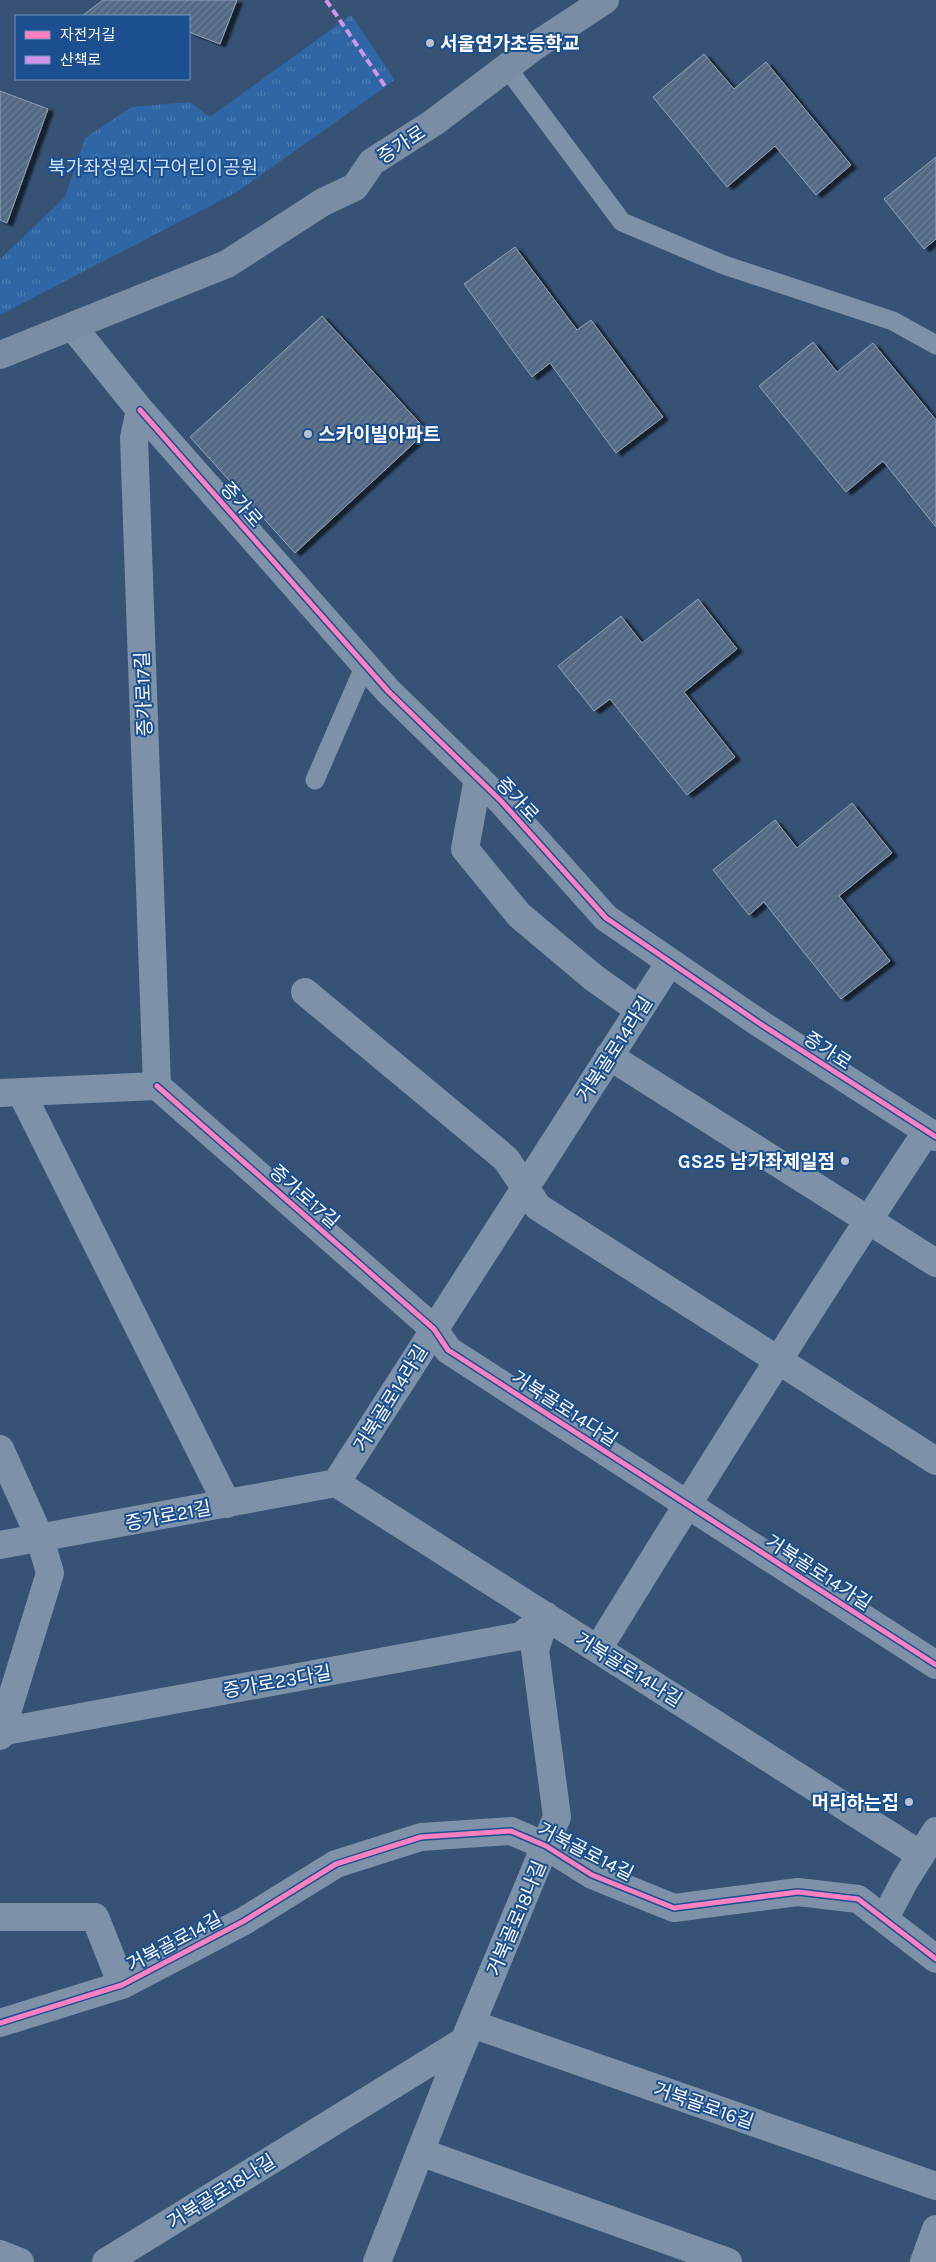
<svg xmlns="http://www.w3.org/2000/svg" width="936" height="2262" font-family="Karla,'Noto Sans KR',sans-serif">
<style>
.grass{fill:url(#grass-tufts)}
.building{fill:url(#building-hatch);stroke:#92a2b6;filter:url(#shadow)}
.lines{fill:none;stroke-linecap:round;stroke-linejoin:round}
.service{stroke:#7d92a8;stroke-width:19}
.minor{stroke:#7d92a8;stroke-width:28}
.tertiary{stroke:#7d92a8;stroke-width:28}
.secondary{stroke:#798da4;stroke-width:28}
.quiet{stroke:#d193ec;stroke-width:4;stroke-dasharray:8 4;stroke-linecap:butt}
.cycleway-casing{stroke:#1b4f8f;stroke-width:8}
.cycleway{stroke:#ff80c0;stroke-width:5}
.poi-dot{fill:#b9c2ce;stroke:#1b4f8f;stroke-width:2}
.labels{text-anchor:middle;stroke-width:4;stroke-linejoin:round;paint-order:stroke}
.poi-label{font-size:19px;font-weight:bold;fill:#fff;stroke:#1b4f8f;text-anchor:start}
.street-label{font-size:19px;fill:#fff;stroke:#1b4f8f}
.park-label{font-size:19px;fill:#cfe3fa;stroke:#1b4f8f}
</style>
<defs>
<pattern id="grass-tufts" width="24" height="20" patternUnits="userSpaceOnUse" patternTransform="scale(1.25)"><rect width="24" height="20" fill="#2f66a5"/><path d="M3 7l-1-3M5 7V3M7 7l1-3M15 17l-1-3M17 17v-4M19 17l1-3" fill="none" stroke="#4e7db2"/></pattern>
<pattern id="building-hatch" width="6" height="6" patternUnits="userSpaceOnUse" patternTransform="scale(1.25)"><rect width="6" height="6" fill="#526984"/><path d="M-1 1l2-2M0 6l6-6M5 7l2-2" fill="none" stroke="#6c8096"/></pattern>
<filter id="shadow"><feDropShadow dx="5.5" dy="3" stdDeviation="1" flood-color="#0009"/></filter>
</defs>
<rect width="100%" height="100%" fill="#365274"/>
<!-- grass -->
<path class="grass" d="M351 15 395 80 237 192 0 315V259L65 197 85 138 132 107 190 102 210 117Z"/>
<!-- building -->
<path class="building" d="M103 0H237L220 44 189 32V16H82Z
M704 54 734 89 766 62 851 165 816 195 775 146 727 187 653 97Z
M0 91 48 109 7 223 0 220Z
M936 157V239L924 249 884 199Z
M515 247 577 330 591 320 663 417 616 453 550 363 532 377 464 284Z
M322 316 427 431 295 553 190 437Z
M813 342 837 372 873 343 936 420V527L883 461 846 492 759 386Z
M698 599 737 649 684 692 735 757 687 795 610 699 594 711 558 666 621 616 642 643Z
M852 803 892 853 839 896 890 961 841 999 764 902 749 915 713 870 775 820 797 848Z"/>
<g class="lines">
<!-- service -->
<path class="service" d="M507 68 622 222 724 265 893 321 936 345
M315 780 365 665"/>
<!-- minor -->
<path class="minor" d="M140 410 388 691 502 802 606 918 759 1023 936 1137
M478 778 465 849 519 915 594 978 639 1010
M305 992 506 1159 538 1207 936 1461
M609 1056 936 1263
M157 1086 434 1329 448 1350 936 1665
M21 1092 227 1504
M0 1093 157 1086 134 438 140 410 73 327
M0 1449 40 1538 50 1573 0 1736
M336 1483 921 1855
M336 1483 670 962
M0 1545 336 1483
M598 1649C705 1475 814 1301 927 1131
M0 1732 521 1636 546 1616
M0 1917H95L122 1985
M885 1918 905 1880 936 1831
M0 2023 122 1985 244 1921 336 1864 421 1837 511 1831 546 1846 592 1875 674 1908 798 1892 858 1899 936 1959
M472 2024 936 2186
M420 2152 728 2262
M0 2254 20 2262
M106 2262 464 2041
M377 2262 453 2068 557 1817 535 1650 546 1616"/>
<!-- tertiary -->
<path class="tertiary" d="M924 2262 936 2229"/>
<!-- secondary -->
<path class="secondary" d="M0 355 227 264 323 202 355 187 372 162 433 123 535 46 605 0"/>
<!-- quiet -->
<path class="quiet" d="M326 0 385 86"/>
<defs>
<path id="cycleway" d="M140 410 388 691 502 802 606 918 759 1023 936 1137
M157 1086 434 1329 448 1350 936 1665
M0 2023 122 1985 244 1921 336 1864 421 1837 511 1831 546 1846 592 1875 674 1908 798 1892 858 1899 936 1959"/>
</defs>
<!-- cycleway casing -->
<use href="#cycleway" class="cycleway-casing"/>
<!-- cycleway -->
<use href="#cycleway" class="cycleway"/>
</g>
<!-- markers -->
<g class="poi-dot">
<circle cx="430" cy="43" r="5"/>
<circle cx="308" cy="434" r="5"/>
<circle cx="845" cy="1161" r="5"/>
<circle cx="909" cy="1802" r="5"/>
</g>
<g class="labels">
<!-- poi labels -->
<g class="poi-label">
<text x="440" y="50">서울연가초등학교</text>
<text x="318" y="441">스카이빌아파트</text>
<text x="835" y="1168" text-anchor="end">GS25 남가좌제일점</text>
<text x="899" y="1809" text-anchor="end">머리하는집</text>
</g>
<!-- street labels -->
<g class="street-label">
<text transform="translate(401 144) rotate(-33)" y="7">증가로</text>
<text transform="translate(242 504) rotate(49)" y="7">증가로</text>
<text transform="translate(143 694) rotate(-92)" y="7">증가로17길</text>
<text transform="translate(518 799) rotate(47)" y="7">증가로</text>
<text transform="translate(614 1049) rotate(-57)" y="7">거북골로14라길</text>
<text transform="translate(828 1050) rotate(33)" y="7">증가로</text>
<text transform="translate(305 1196) rotate(41)" y="7">증가로17길</text>
<text transform="translate(390 1398) rotate(-58)" y="7">거북골로14라길</text>
<text transform="translate(565 1408) rotate(33)" y="7">거북골로14다길</text>
<text transform="translate(168 1515) rotate(-11)" y="7">증가로21길</text>
<text transform="translate(819 1572) rotate(33)" y="7">거북골로14가길</text>
<text transform="translate(629 1669) rotate(32)" y="7">거북골로14나길</text>
<text transform="translate(277 1681) rotate(-10)" y="7">증가로23다길</text>
<text transform="translate(586 1851) rotate(27)" y="7">거북골로14길</text>
<text transform="translate(516 1918) rotate(-67)" y="7">거북골로18나길</text>
<text transform="translate(174 1941) rotate(-28)" y="7">거북골로14길</text>
<text transform="translate(704 2105) rotate(19)" y="7">거북골로16길</text>
<text transform="translate(221 2191) rotate(-32)" y="7">거북골로18나길</text>
</g>
<!-- park labels -->
<g class="park-label">
<text x="153" y="174">북가좌정원지구어린이공원</text>
</g>
</g>
<!-- legend -->
<rect x="15" y="15" width="175" height="65" fill="#1b4f8f" stroke="#7695bc"/>
<rect x="25" y="31" width="25" height="8" fill="#ff80c0" stroke="#7695bc"/>
<text x="60" y="40" font-size="15" fill="#ffffff">자전거길</text>
<rect x="25" y="56" width="25" height="8" fill="#d193ec" stroke="#7695bc"/>
<text x="60" y="65" font-size="15" fill="#ffffff">산책로</text>
</svg>
